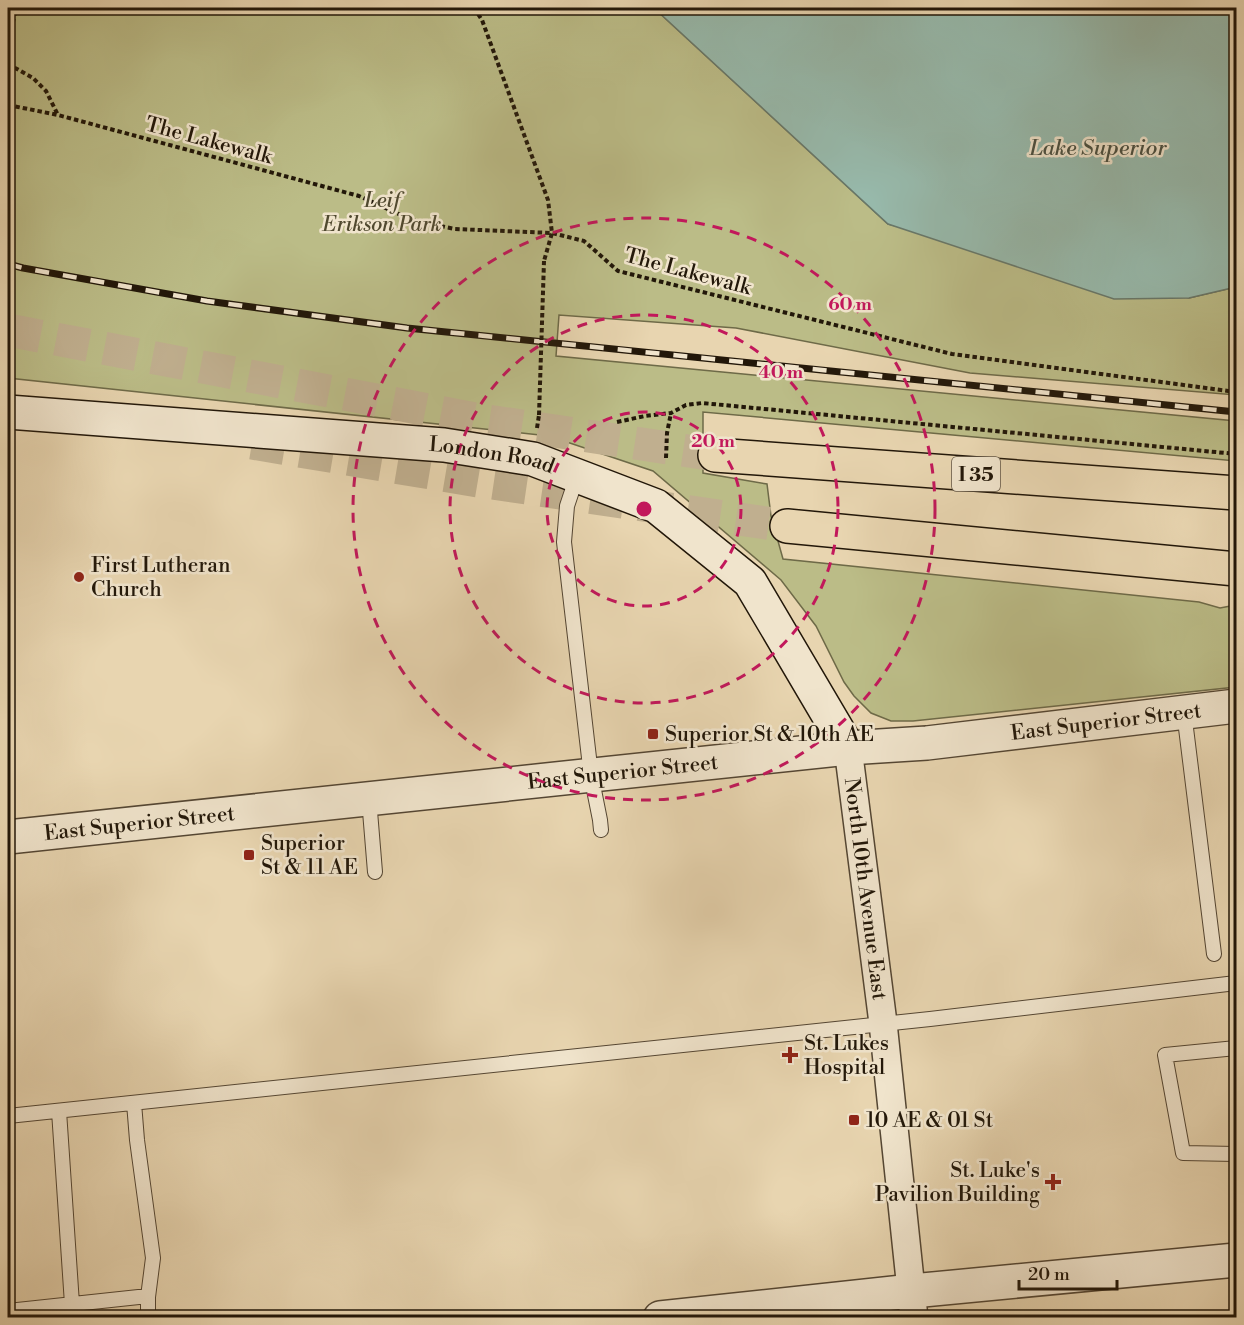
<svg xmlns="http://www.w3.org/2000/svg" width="1244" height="1325" font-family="'Libre Bodoni',serif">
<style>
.green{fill:#bbbc87;stroke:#6e6a48;stroke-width:1.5}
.water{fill:#97b9ab;stroke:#68786a;stroke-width:1.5}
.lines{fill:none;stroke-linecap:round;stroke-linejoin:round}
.motorway-tunnel{stroke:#c0af8f;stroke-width:33;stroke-dasharray:33 16;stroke-linecap:butt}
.service-casing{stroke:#544633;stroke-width:16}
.minor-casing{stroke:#544633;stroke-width:30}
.tertiary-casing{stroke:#544633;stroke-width:36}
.secondary-casing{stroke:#221709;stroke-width:36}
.motorway-casing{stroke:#221709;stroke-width:36}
.path{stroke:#221709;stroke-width:4;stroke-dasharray:4.5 3;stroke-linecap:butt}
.service{stroke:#f0e4cc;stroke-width:14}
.minor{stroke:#f0e4cc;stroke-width:27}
.tertiary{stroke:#f0e4cc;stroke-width:33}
.secondary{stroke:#f0e4cc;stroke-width:33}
.motorway{stroke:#e8d5b0;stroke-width:33}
.rail-casing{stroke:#221709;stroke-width:7}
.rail{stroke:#f0e4cc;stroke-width:4.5;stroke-dasharray:14;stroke-linecap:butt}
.path-bridge{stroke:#221709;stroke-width:4;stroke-dasharray:4.5 3;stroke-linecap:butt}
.ring{fill:none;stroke:#c2185b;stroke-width:3;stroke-dasharray:10 8}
.poi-dot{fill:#8f2418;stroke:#f0e4cc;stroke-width:2}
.labels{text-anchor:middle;stroke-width:5;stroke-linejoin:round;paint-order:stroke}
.shield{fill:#f0e4cc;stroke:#605444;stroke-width:1.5}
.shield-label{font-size:20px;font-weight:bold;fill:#221709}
.street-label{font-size:21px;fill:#221709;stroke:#f0e4cc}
.park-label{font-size:21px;font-style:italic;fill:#50492f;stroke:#f0e4cc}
.poi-label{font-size:21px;fill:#221709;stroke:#f0e4cc;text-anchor:start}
.water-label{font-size:22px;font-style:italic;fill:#4b5042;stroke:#f0e4cc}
.centre{fill:#c2185b;stroke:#f0e4cc;stroke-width:3}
.ring-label{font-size:18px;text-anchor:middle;font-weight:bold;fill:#c2185b;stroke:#f0e4cc;stroke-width:5;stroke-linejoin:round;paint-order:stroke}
</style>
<rect width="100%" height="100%" fill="#e8d5b0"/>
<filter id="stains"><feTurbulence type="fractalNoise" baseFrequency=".00333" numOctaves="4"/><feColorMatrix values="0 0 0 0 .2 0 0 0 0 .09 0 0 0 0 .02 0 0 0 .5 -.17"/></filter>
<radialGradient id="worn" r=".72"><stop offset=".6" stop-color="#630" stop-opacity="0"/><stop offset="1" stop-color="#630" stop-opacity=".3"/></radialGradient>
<!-- green -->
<path class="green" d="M8 8H654L888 224 1189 298 1236 287V395L970 373 736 328 559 315 556 356 1236 421V461L703 412V473L767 484 771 516 783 559 1199 602 1220 608 1236 605V687L913 721H891L871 713 854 696 844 682 816 626 781 580 653 471 549 436 8 378Z"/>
<!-- water -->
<path class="water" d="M654 8H1236V287L1189 298 1114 299 888 224Z"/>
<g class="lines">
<!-- motorway-tunnel -->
<path class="motorway-tunnel" d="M8 330 481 420 715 455
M252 443 478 481 787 526"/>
<defs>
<path id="service" d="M577 476 567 506 564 542 591 775 600 820 601 830
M1184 712 1214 954
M369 799 375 872
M1236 1048 1165 1055 1183 1153 1236 1154
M134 1103 137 1140 153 1258 148 1297V1318
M59 1111 72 1304
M8 1116 930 1019 1236 983
M8 1311 148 1296"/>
<g id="minor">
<path id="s1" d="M848 748 883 1023 914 1318"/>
</g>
<g id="tertiary">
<path id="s2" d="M8 837 848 748 927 743 1236 706"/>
<path d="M660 1318 912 1291 1236 1260"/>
</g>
<g id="secondary">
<path id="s3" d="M8 412 444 445 533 459 656 506 750 582 848 748"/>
</g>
<path id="motorway" d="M715 455 1236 493
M787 526 1236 569"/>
</defs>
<!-- service casing -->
<use href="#service" class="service-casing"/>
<!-- minor casing -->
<use href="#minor" class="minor-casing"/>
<!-- tertiary casing -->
<use href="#tertiary" class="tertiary-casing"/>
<!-- secondary casing -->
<use href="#secondary" class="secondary-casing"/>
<!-- motorway casing -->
<use href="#motorway" class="motorway-casing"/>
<!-- path -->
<path class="path" d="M474 8 482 20 548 200 552 233 544 261
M8 45 16 8
M8 64 33 78 46 91 58 115
M8 105 58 115 359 196 412 220 455 229 552 233 584 241 618 271 952 354 1236 392
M617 422 645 416 671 413 686 405 702 403 1236 454
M537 428 539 415
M666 458 667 433 671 413"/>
<!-- service -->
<use href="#service" class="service"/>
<!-- minor -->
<use href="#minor" class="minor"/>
<!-- tertiary -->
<use href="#tertiary" class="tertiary"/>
<!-- secondary -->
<use href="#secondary" class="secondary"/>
<!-- motorway -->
<use href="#motorway" class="motorway"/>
<defs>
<path id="rail" d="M8 264 23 268 207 301 407 328 1236 412"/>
</defs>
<!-- rail casing -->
<use href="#rail" class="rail-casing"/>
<!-- rail -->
<use href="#rail" class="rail"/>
<!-- path-bridge -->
<path class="path-bridge" d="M539 415 544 261"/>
</g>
<!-- distance rings -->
<g class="ring">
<circle cx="644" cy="509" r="97"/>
<circle cx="644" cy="509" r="194"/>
<circle cx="644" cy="509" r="291"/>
</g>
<!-- markers -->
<g class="poi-dot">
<circle cx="79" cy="577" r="6"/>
<rect x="647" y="728" width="12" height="12" rx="3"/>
<rect x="243" y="849" width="12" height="12" rx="3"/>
<path d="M787 1046h6v6h6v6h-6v6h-6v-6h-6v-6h6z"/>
<rect x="848" y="1114" width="12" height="12" rx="3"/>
<path d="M1050 1173h6v6h6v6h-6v6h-6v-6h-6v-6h6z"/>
</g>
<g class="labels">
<!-- shield labels -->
<rect class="shield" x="952" y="457" width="48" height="34" rx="4.5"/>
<g class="shield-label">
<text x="976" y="481">I 35</text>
</g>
<!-- street labels -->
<g class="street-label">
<text transform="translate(209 140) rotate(15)" y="7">The Lakewalk</text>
<text transform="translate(688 271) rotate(15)" y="7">The Lakewalk</text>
<text dy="7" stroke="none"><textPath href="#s3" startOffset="486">London Road</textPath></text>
<text dy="7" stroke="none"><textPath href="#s2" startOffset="1104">East Superior Street</textPath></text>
<text dy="7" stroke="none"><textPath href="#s2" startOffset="618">East Superior Street</textPath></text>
<text dy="7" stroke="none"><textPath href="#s2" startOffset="132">East Superior Street</textPath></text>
<text dy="7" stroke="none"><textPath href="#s1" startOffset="142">North 10th Avenue East</textPath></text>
</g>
<!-- park labels -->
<g class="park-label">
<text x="382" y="207">Leif<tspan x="382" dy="24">Erikson Park</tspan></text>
</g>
<!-- poi labels -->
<g class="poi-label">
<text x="91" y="572">First Lutheran<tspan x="91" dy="24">Church</tspan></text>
<text x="665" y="741">Superior St &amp; 10th AE</text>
<text x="261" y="850">Superior<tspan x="261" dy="24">St &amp; 11 AE</tspan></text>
<text x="804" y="1050">St. Lukes<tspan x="804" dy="24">Hospital</tspan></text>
<text x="866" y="1127">10 AE &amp; 01 St</text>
<text x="1040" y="1177" text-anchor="end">St. Luke's<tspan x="1040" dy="24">Pavilion Building</tspan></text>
</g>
<!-- water labels -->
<g class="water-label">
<text x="1098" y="155">Lake Superior</text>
</g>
</g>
<circle cx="644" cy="509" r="9" class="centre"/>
<g class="ring-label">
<text x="850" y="310">60 m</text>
<text x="781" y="378">40 m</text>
<text x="713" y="447">20 m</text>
</g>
<!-- margin -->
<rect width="1244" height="1325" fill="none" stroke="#e8d5b0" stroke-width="30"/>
<rect x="9" y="9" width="1226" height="1307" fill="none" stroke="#221709" stroke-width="3"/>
<rect x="15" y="15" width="1214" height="1295" fill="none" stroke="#221709" stroke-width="1.5"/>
<!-- scale -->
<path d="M1019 1280v9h98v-9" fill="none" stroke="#221709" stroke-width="3"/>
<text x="1028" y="1280" font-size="18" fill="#221709" stroke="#f0e4cc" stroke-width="4.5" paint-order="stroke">20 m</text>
<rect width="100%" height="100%" filter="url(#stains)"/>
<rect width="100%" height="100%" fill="url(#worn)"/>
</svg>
